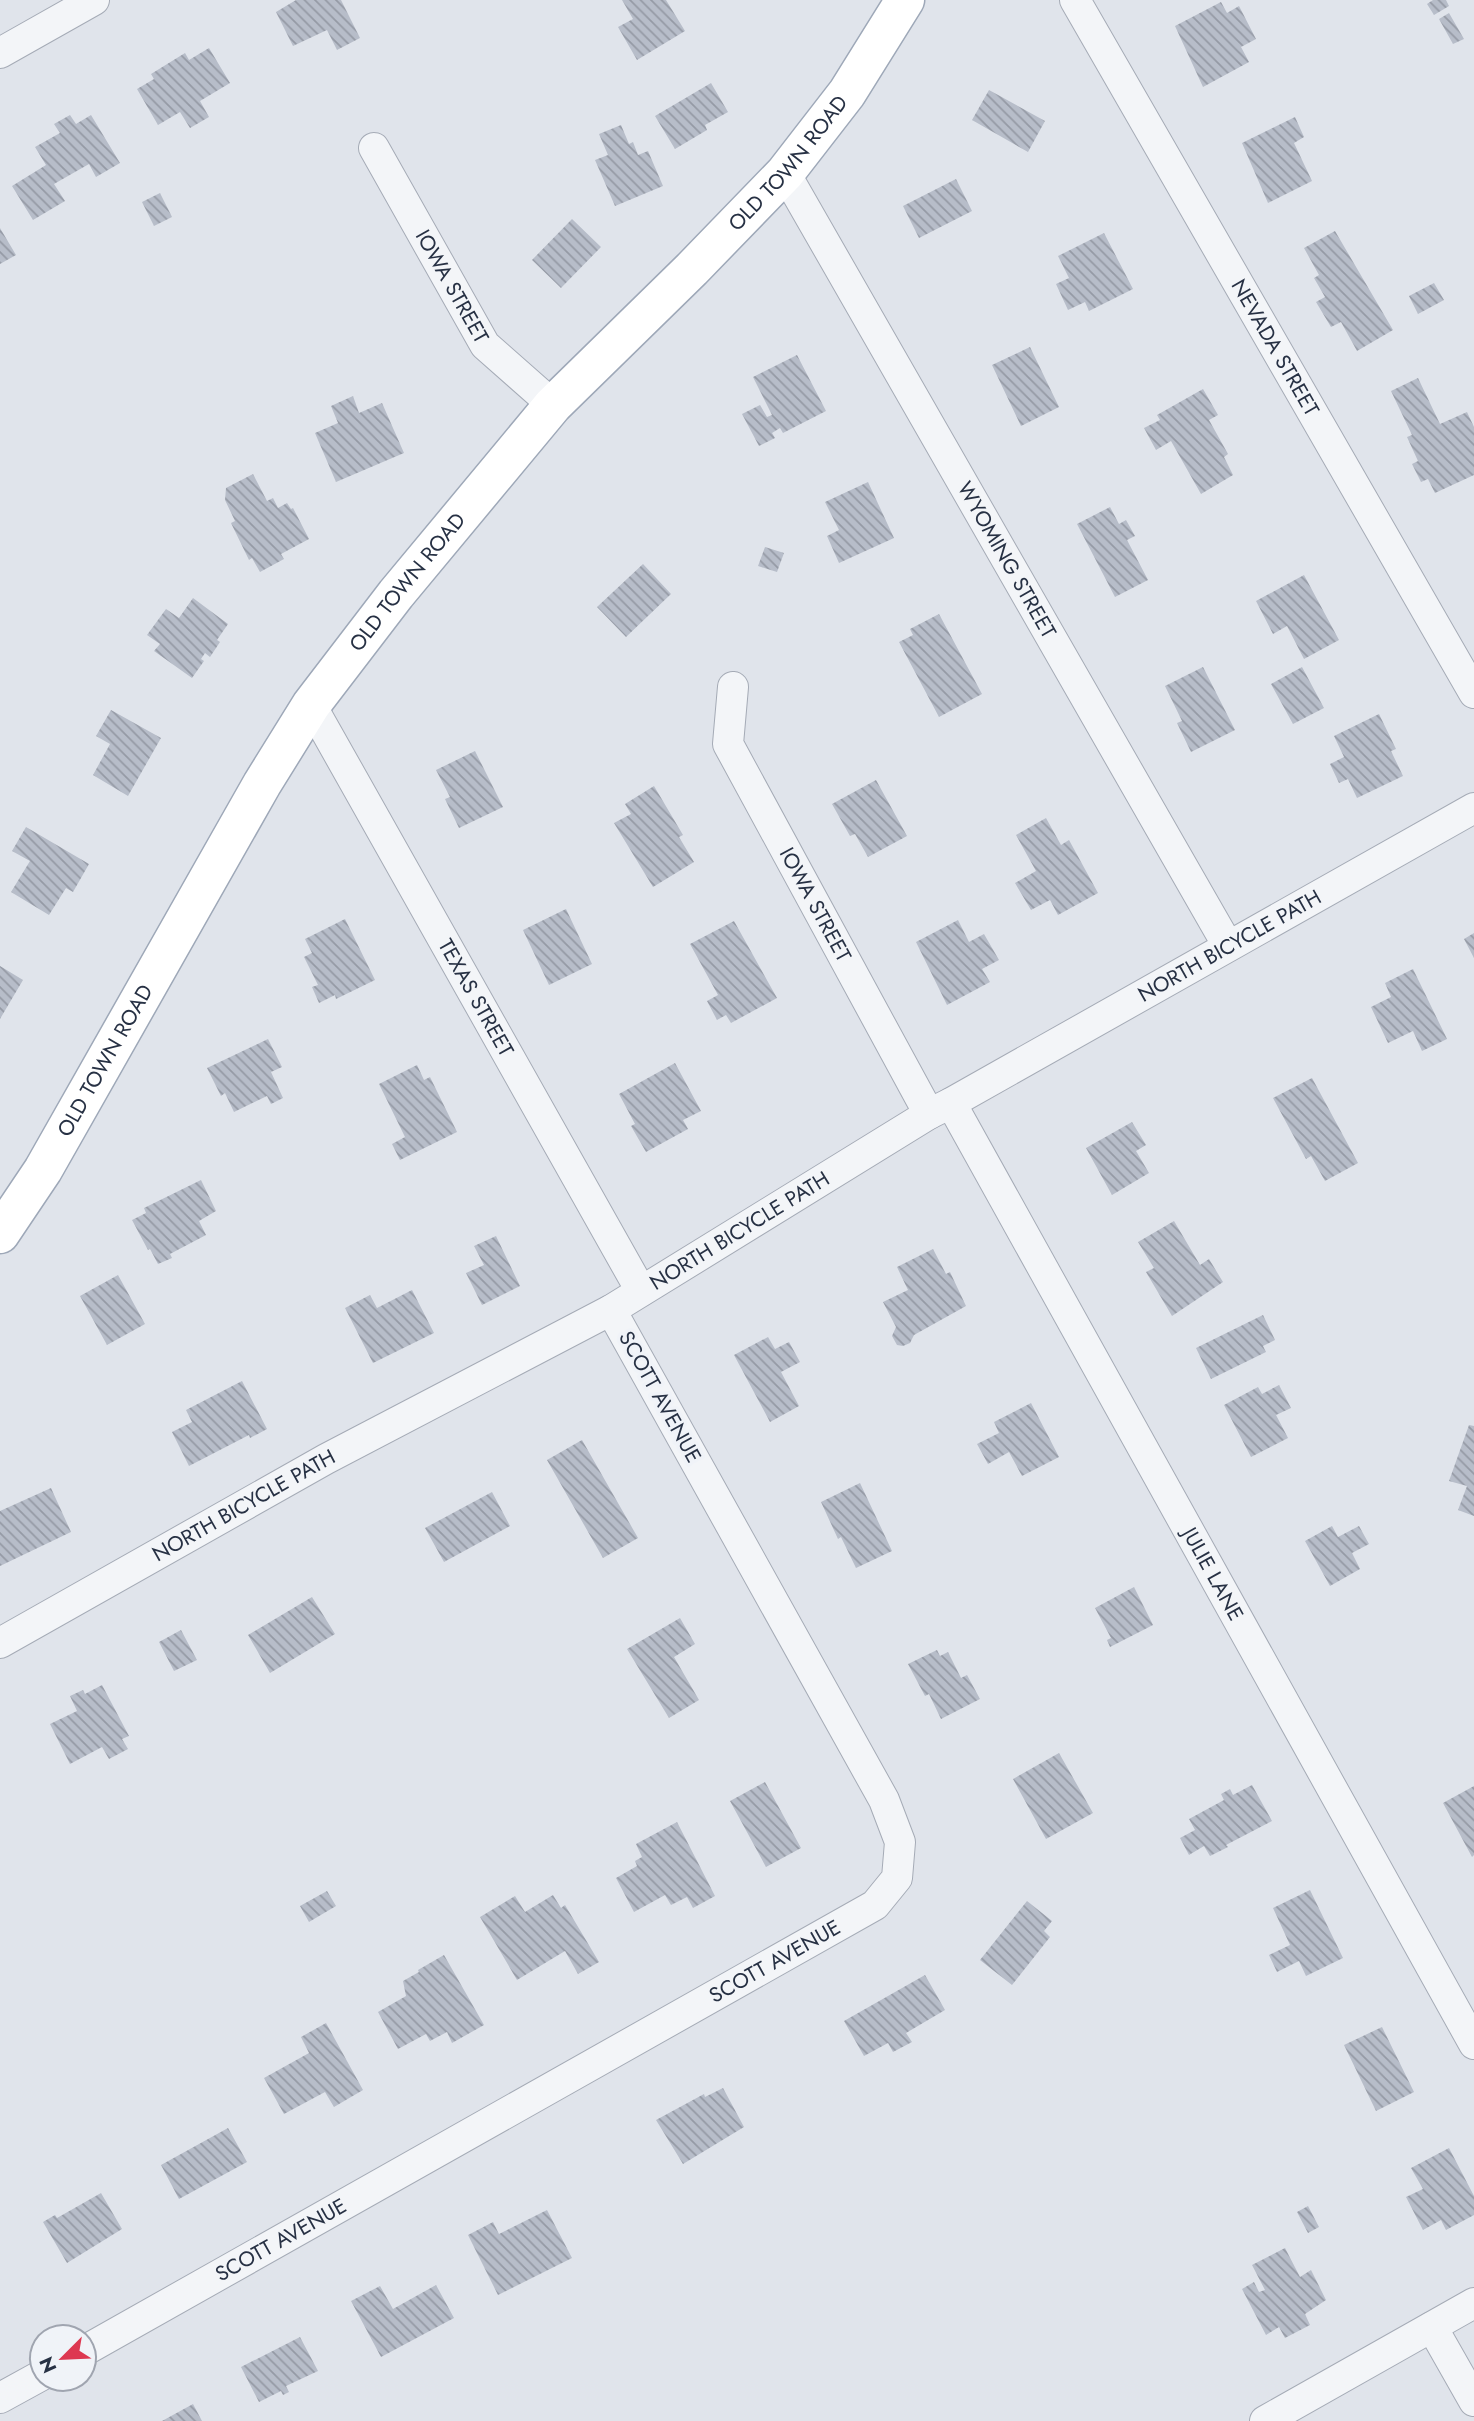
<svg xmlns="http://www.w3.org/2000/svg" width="1474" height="2421" font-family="Jost,sans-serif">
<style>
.building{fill:url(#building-back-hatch)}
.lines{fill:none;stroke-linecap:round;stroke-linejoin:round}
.minor-casing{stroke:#a5abb6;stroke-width:32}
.major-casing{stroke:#9ea8b8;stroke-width:41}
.minor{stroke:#f3f5f8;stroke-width:30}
.major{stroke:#fff;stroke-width:38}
.labels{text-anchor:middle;stroke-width:7;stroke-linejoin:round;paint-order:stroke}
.street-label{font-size:21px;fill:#273144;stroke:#f0f3f8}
</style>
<defs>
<pattern id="building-back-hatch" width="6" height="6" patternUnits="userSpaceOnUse" patternTransform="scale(1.75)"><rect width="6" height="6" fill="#b7bdc9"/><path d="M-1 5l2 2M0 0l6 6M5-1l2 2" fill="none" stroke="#959aa5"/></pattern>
</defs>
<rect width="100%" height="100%" fill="#e0e4eb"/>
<!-- building -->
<path class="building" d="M296 0H341L360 38 337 50 327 30 293 46 276 12Z
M622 0H666L685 31 637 60 618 27 633 19Z
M1433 0H1446L1449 6 1434 15 1427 4Z
M1221 2 1227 13 1239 6 1256 39 1241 47 1249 62 1203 87 1175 26Z
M1449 13 1464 39 1453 44 1439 19Z
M209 48 230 83 200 101 209 117 190 128 180 112 158 125 137 89 154 79 151 74 185 53 189 60Z
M711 83 728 112 705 125 707 130 675 149 655 116Z
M989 90 1045 121 1028 152 972 120Z
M70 115 76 124 91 115 120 163 96 177 89 164 54 184 65 201 33 220 12 186 46 165 35 147 60 133 54 124Z
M1295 117 1304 137 1294 143 1312 181 1268 203 1242 143Z
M621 125 629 144 633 142 638 155 648 151 663 186 615 206 595 160 608 155 599 134Z
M956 179 972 211 919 238 903 206Z
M160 193 172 217 154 226 142 202Z
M572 219 601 247 561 288 532 260Z
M0 228 16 255 0 264Z
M1335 231 1393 330 1357 351 1341 322 1331 327 1316 302 1325 297 1314 278 1319 275 1304 248Z
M1104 233 1133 289 1089 311 1085 302 1068 310 1056 284 1069 278 1058 256Z
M1434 283 1444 300 1418 314 1409 296Z
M1030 347 1059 407 1021 426 992 365Z
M797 355 826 411 783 433 780 428 772 433 775 438 759 446 742 414 760 405 767 417 772 415 753 377Z
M1418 378 1440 424 1467 412 1474 427V475L1435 493 1428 479 1421 482 1412 464 1418 461 1407 437 1412 435 1391 391Z
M1203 389 1218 415 1209 420 1228 454 1224 457 1233 475 1201 494 1171 441 1156 450 1144 428 1160 420 1157 415Z
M353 396 359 413 382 403 404 453 336 482 315 433 338 423 331 406Z
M253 474 267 501 273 498 278 508 287 503 291 509 293 508 309 539 281 554 284 559 260 572 252 558 249 560 231 523 235 521 225 500 226 488Z
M868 482 894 538 839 563 827 536 839 530 825 502Z
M1110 507 1119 524 1126 520 1135 536 1127 540 1148 580 1115 597 1077 524Z
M765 547 784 553 777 572 758 566Z
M643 564 671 594 626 637 597 607Z
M1304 575 1339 640 1304 659 1287 626 1273 634 1256 601Z
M193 598 228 624 217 640 220 642 210 657 205 653 201 659 204 661 192 678 154 651 160 644 147 635 166 609 179 618Z
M939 614 982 694 939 717 899 642 913 635 910 629Z
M1203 667 1235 730 1191 752 1177 723 1182 721 1165 686Z
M1302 667 1324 708 1293 724 1271 684Z
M111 710 161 738 128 796 93 775 110 744 96 736Z
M1379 714 1396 749 1391 751 1403 776 1357 798 1348 779 1339 783 1330 764 1344 757 1334 736Z
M475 751 503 807 459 828 445 799 450 797 436 770Z
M876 780 907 836 868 857 855 834 850 836 832 804Z
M654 786 683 835 679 837 694 862 653 887 614 823 631 814 625 804Z
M1046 818 1061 845 1069 840 1098 893 1058 915 1050 900 1031 910 1015 883 1036 871 1016 835Z
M26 827 89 864 73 892 66 888 49 915 11 892 30 861 12 851Z
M566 909 592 964 549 985 523 930Z
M345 919 375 980 336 999 335 995 319 1003 312 987 318 985 304 957 312 953 305 939Z
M958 920 969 942 984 934 999 960 982 969 990 982 947 1005 916 942Z
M734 921 777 998 731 1023 726 1015 717 1020 707 1001 718 995 690 944Z
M1474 933V958L1464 939Z
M0 966 23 980 0 1019Z
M1413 969 1447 1039 1422 1051 1413 1031 1388 1043 1371 1007 1391 997 1385 983Z
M268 1039 282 1067 271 1072 283 1098 271 1104 267 1096 234 1112 225 1093 221 1096 207 1068Z
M675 1063 701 1111 683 1120 688 1129 646 1152 631 1126 635 1124 619 1094Z
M417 1065 424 1080 430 1077 457 1132 400 1160 392 1144 405 1137 379 1084Z
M1312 1078 1358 1163 1325 1181 1311 1156 1306 1159 1273 1098Z
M1132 1122 1146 1145 1136 1151 1149 1173 1112 1195 1086 1148Z
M201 1180 216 1211 199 1221 206 1235 170 1254 172 1258 158 1264 150 1249 148 1250 132 1220 146 1213 144 1208Z
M1174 1221 1200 1265 1209 1259 1223 1282 1172 1316 1146 1272 1154 1268 1138 1242Z
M496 1236 520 1286 482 1305 466 1273 484 1265 474 1246Z
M933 1249 946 1274 950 1272 966 1306 914 1335 910 1343 903 1346 897 1345 892 1336 896 1327 883 1302 908 1290 897 1267Z
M118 1275 145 1324 107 1345 80 1296Z
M412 1290 434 1333 373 1363 345 1308 370 1295 377 1308Z
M1263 1315 1275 1340 1263 1346 1266 1352 1211 1379 1196 1348Z
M768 1337 775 1349 789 1342 800 1362 781 1372 799 1406 770 1422 734 1355Z
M242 1381 267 1429 250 1438 249 1435 189 1466 172 1432 192 1422 186 1410Z
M1279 1385 1291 1408 1276 1415 1288 1438 1251 1457 1224 1405 1258 1387 1262 1394Z
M1031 1403 1059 1457 1022 1476 1009 1452 988 1464 977 1444 999 1433 994 1422Z
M1469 1425 1474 1426V1516L1458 1510 1467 1486 1449 1481Z
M582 1440 638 1538 603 1558 547 1460Z
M860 1483 892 1551 856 1568 841 1537 838 1539 821 1502Z
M51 1488 71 1532 0 1566V1511Z
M492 1492 510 1526 444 1562 425 1528Z
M1332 1526 1338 1537 1359 1526 1369 1544 1352 1553 1360 1569 1330 1586 1305 1541Z
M1134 1587 1153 1625 1110 1647 1107 1640 1111 1638 1095 1608Z
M312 1597 335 1634 270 1673 248 1635Z
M680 1618 695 1644 674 1657 699 1700 669 1718 627 1649Z
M181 1630 197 1660 174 1671 159 1642Z
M937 1650 940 1656 948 1652 961 1678 967 1675 980 1699 941 1719 929 1694 925 1696 908 1664Z
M102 1685 129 1736 122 1739 128 1749 109 1759 102 1747 70 1764 50 1724 77 1711 70 1696 83 1690 85 1694Z
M1059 1753 1093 1813 1046 1839 1013 1779Z
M765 1782 801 1848 766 1867 730 1801Z
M1252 1785 1272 1821 1226 1845 1228 1847 1210 1856 1204 1846 1189 1855 1180 1838 1195 1830 1189 1819 1224 1800 1221 1794 1230 1789 1233 1795Z
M1474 1786V1855L1472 1857 1443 1803Z
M677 1822 715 1896 693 1908 687 1897 671 1905 665 1895 634 1912 616 1878 637 1866 635 1861 642 1857 636 1844Z
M1310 1890 1343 1958 1306 1976 1299 1961 1277 1972 1269 1955 1290 1945 1273 1908Z
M327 1891 336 1906 309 1922 300 1906Z
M553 1895 561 1908 565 1905 599 1962 578 1974 565 1951 517 1980 480 1917 515 1896 525 1912Z
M1027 1901 1052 1921 1044 1931 1050 1937 1012 1985 980 1960Z
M444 1955 484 2025 452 2043 447 2032 430 2041 426 2034 398 2049 378 2012 406 1996 403 1981 419 1972 418 1970Z
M925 1975 945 2010 906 2033 912 2042 893 2052 888 2043 864 2056 844 2021Z
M326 2023 363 2090 334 2107 325 2092 284 2114 264 2078 309 2053 301 2037Z
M1382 2027 1414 2092 1376 2111 1344 2045Z
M723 2088 744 2127 683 2164 656 2120 704 2094 705 2097Z
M228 2128 247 2162 179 2199 161 2165Z
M1449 2148 1474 2196V2215L1446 2230 1441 2220 1423 2230 1406 2197 1423 2189 1411 2168Z
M101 2193 122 2229 67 2263 43 2222 55 2215 57 2218Z
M1308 2206 1319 2227 1308 2233 1297 2212Z
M547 2210 572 2258 498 2295 468 2235 493 2222 499 2234Z
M1285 2248 1300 2277 1311 2270 1326 2300 1305 2314 1310 2325 1285 2338 1279 2327 1266 2335 1242 2289 1254 2282 1259 2292 1265 2290 1252 2265Z
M436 2285 454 2318 381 2357 351 2301 380 2286 393 2309Z
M300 2337 318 2371 286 2386 289 2392 283 2395 281 2391 259 2402 241 2367Z
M193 2404 202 2421H162Z"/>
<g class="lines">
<defs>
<g id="minor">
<path id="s1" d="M1075 0 1474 693"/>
<path d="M0 53 94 0"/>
<path id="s2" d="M374 148 485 345 553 405"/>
<path id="s3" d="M785 173 1228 946"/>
<path id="s4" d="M733 687 728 744 929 1114"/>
<path id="s5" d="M311 705 641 1291"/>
<path id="s6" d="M951 1103 1474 2044"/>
<path id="s7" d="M0 1643 326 1459 611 1310 929 1114 951 1103 1474 808"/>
<path d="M1432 2327 1474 2401"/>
<path id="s8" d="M84 2351 875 1905 897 1878 900 1842 884 1800 611 1310"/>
<path d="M0 2398 42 2375"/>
<path d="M1265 2421 1474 2303"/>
</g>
<g id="major">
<path id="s9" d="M0 1234 43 1170 262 784 311 705 396 594 553 405 692 269 785 173 847 93 905 0"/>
</g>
</defs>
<!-- minor casing -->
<use href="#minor" class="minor-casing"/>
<!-- major casing -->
<use href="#major" class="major-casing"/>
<!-- minor -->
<use href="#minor" class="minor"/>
<!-- major -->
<use href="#major" class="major"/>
</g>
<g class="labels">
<!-- street labels -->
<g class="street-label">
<text dy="7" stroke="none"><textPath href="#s9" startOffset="1337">OLD TOWN ROAD</textPath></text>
<text dy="7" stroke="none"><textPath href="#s2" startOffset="159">IOWA STREET</textPath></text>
<text dy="7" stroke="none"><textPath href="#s1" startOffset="401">NEVADA STREET</textPath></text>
<text dy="7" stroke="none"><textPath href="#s3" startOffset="446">WYOMING STREET</textPath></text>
<text dy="7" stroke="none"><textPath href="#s9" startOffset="770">OLD TOWN ROAD</textPath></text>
<text dy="7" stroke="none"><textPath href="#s4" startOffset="240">IOWA STREET</textPath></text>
<text dy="7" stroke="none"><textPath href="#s7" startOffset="1414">NORTH BICYCLE PATH</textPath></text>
<text dy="7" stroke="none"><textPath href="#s5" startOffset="336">TEXAS STREET</textPath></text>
<text dy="7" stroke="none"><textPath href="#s9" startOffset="203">OLD TOWN ROAD</textPath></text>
<text dy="7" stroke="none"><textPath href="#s7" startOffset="847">NORTH BICYCLE PATH</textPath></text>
<text transform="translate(660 1397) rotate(61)" y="7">SCOTT AVENUE</text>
<text dy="7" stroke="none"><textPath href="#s7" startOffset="280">NORTH BICYCLE PATH</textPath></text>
<text dy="7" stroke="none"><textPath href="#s6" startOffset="539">JULIE LANE</textPath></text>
<text dy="7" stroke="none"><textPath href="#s8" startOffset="793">SCOTT AVENUE</textPath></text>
<text dy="7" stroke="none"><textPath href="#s8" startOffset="226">SCOTT AVENUE</textPath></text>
</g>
</g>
<!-- north arrow -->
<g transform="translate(63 2358) rotate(246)"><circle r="33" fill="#f0f3f8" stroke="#a0a5b0" stroke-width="2"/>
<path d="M0-5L12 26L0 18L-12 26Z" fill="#dd3851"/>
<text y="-10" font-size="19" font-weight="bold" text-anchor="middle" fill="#273144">N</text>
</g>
</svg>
